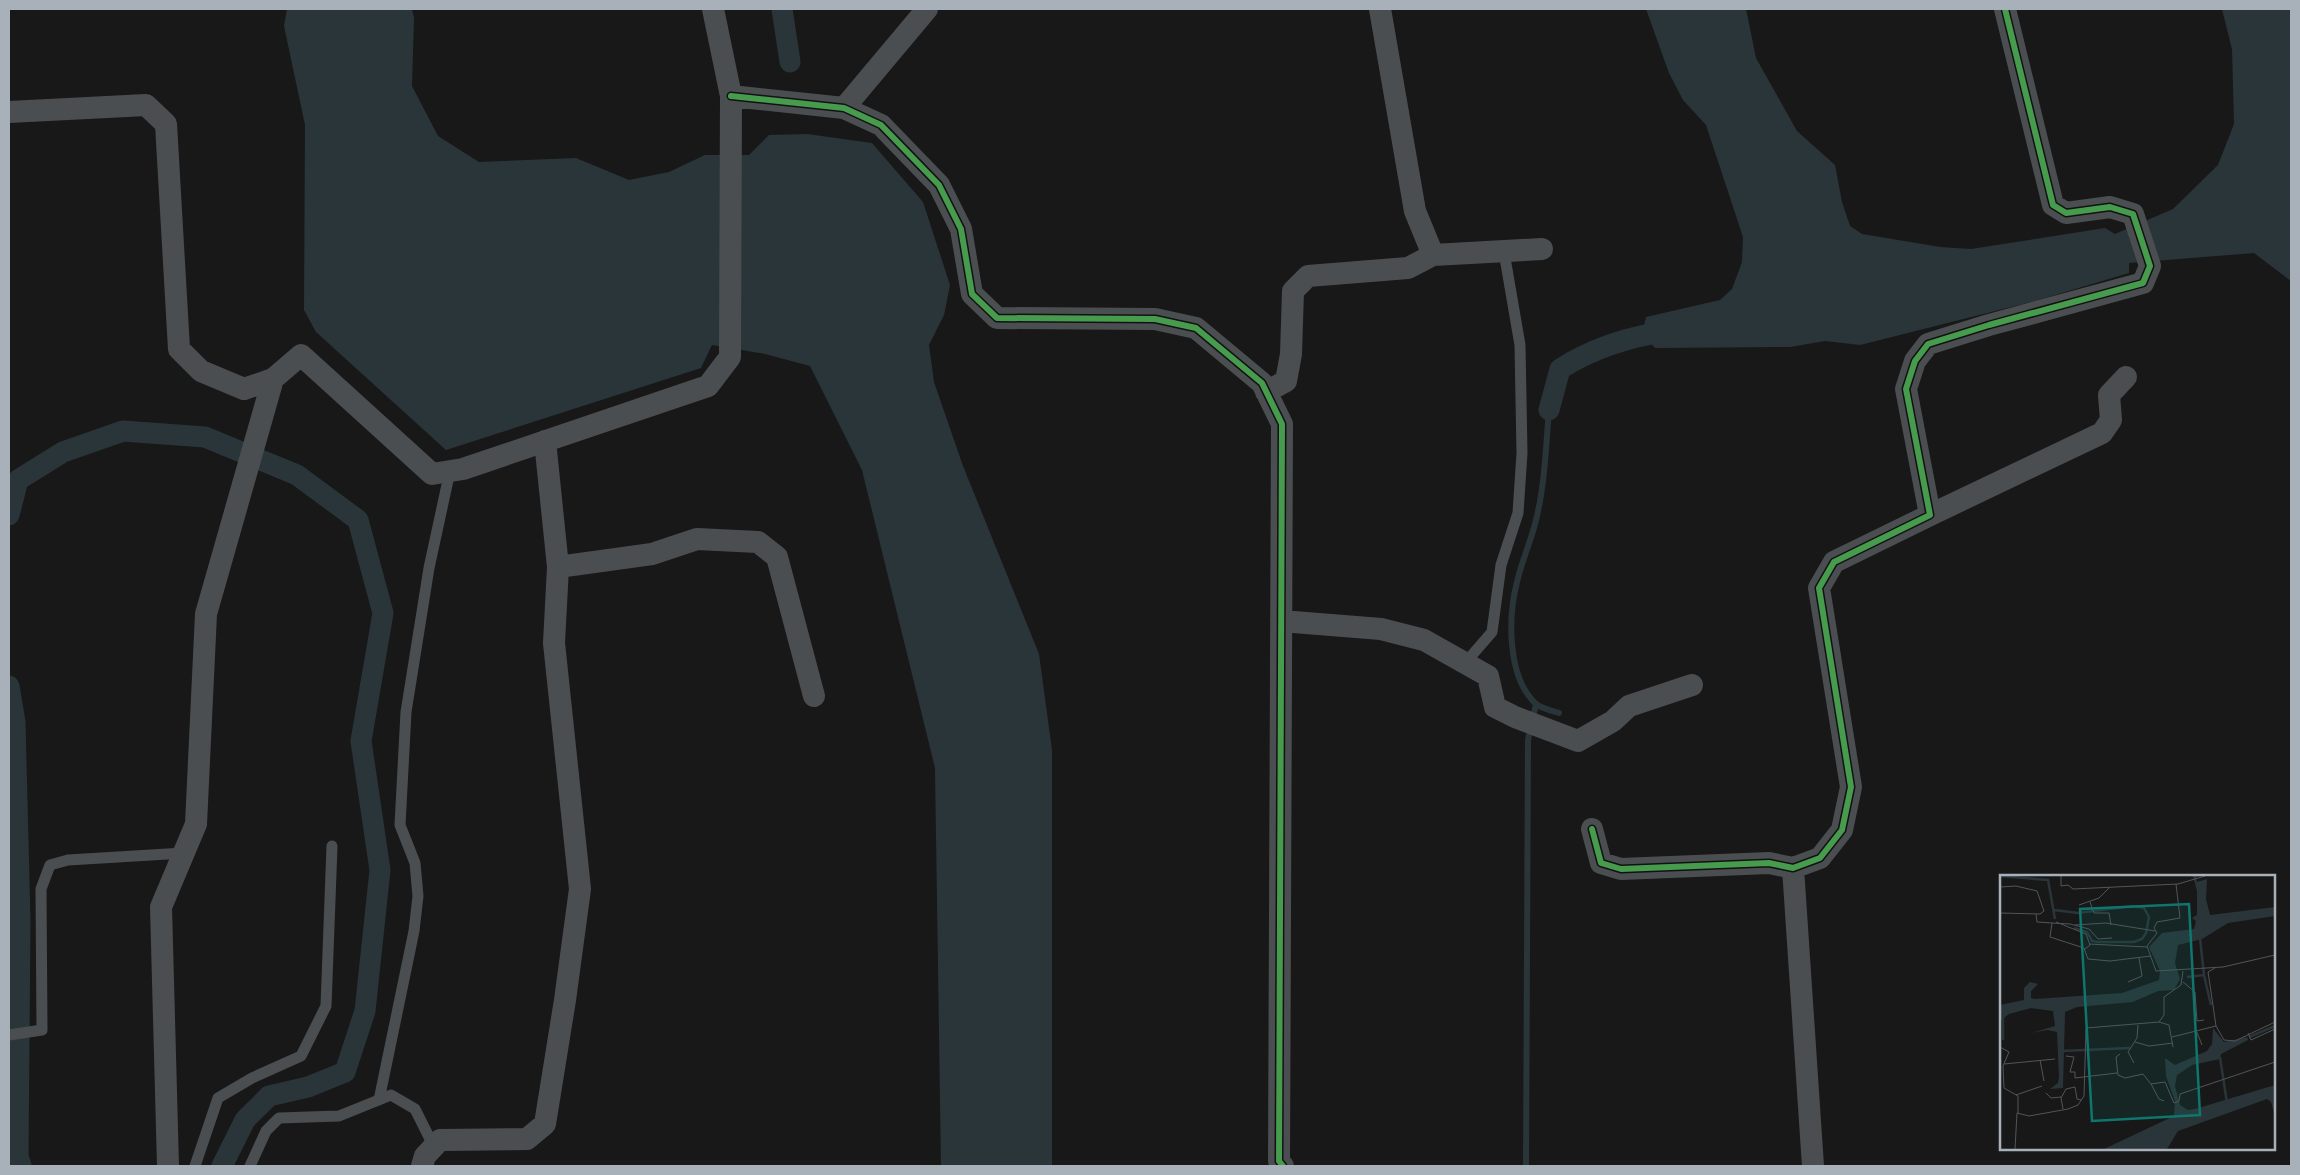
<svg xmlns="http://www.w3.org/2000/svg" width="2300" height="1175" font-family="Raleway,sans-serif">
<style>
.water{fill:#2a353a}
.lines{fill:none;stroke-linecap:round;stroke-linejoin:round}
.stream{stroke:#2a353a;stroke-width:6}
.canal{stroke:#2a353a;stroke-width:21}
.lane{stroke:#4b4e51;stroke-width:11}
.street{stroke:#4b4e51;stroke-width:22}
.cycleway-casing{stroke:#121214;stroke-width:9}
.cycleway{stroke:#469c4c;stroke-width:6}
.inset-river{fill:none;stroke:#2a353a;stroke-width:2.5}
.inset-road{fill:none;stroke:#525558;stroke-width:1}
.view{fill:#0f766e;fill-opacity:0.15;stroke:#0f766e;stroke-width:2.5}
.inset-edge{fill:none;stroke:#a8b0b9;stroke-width:2.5}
</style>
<rect width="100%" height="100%" fill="#181818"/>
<!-- water -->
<path class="water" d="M287 9H412L414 18 412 86 438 136 479 162 576 158 629 180 669 172 705 155H749L769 135 807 134 872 143 923 202 950 285 944 315 929 345 934 382 963 466 1039 654 1052 750V1166H941L935 768 862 470 810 366 765 354 712 345 701 368 446 450 316 332 304 310 305 125 284 26Z
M1646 9H1746L1756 58 1797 131 1835 165 1842 202 1850 226 1862 234 1940 247 1971 249 2105 228 2115 234 2173 209 2218 165 2234 124 2232 49 2222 9H2291V281L2254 253 2129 263V273L2035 301 1860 345 1825 341 1790 347 1655 348 1642 334 1646 317 1720 300 1732 289 1742 262 1743 237 1706 125 1683 100 1669 73Z"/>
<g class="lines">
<!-- stream -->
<path class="stream" d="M1549 410C1546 445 1545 481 1537 516 1532 539 1522 560 1517 582 1508 617 1507 676 1535 703 1540 708 1552 711 1559 713
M1526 1166 1528 740 1536 704"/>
<!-- canal -->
<path class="canal" d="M782 9 790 62
M1549 410 1560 369C1593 348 1631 336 1670 331
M9 515 18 480 63 452 123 431 205 437 297 475 358 520 383 613 361 741 380 870 365 1011 345 1072 308 1087 269 1096 245 1120 222 1166
M9 686 15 722 20 921 18 1156 21 1166"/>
<!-- lane -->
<path class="lane" d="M1466 662 1492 632 1501 565 1518 513 1522 453 1520 345 1504 252
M9 1035 42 1030 41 889 50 865 68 860 184 853
M379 1100 414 931 418 896 415 863 400 825 406 712 429 568 450 471
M195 1166 218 1098 252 1078 301 1056 326 1006 332 846
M250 1166 266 1131 279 1118 339 1116 391 1095 415 1109 434 1147"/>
<!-- street -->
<path class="street" d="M1380 9 1415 211 1433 255
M731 96 844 108 881 125 939 185 961 229 972 294 997 318 1155 319 1196 328 1262 383 1282 424 1279 1161 1283 1166
M844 108 927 9
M9 112 146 105 166 124 179 349 201 371 244 389 273 379 301 355 432 474 463 469 708 386 730 357 731 96 713 9
M1266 392 1286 381 1291 354 1293 291 1308 276 1408 268 1433 255 1542 249
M1930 515 2102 433 2111 420 2109 395 2126 377
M558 567 652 554 697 539 758 542 777 557 814 696
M1281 621 1381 629 1424 640 1488 676 1495 707 1515 717 1578 741 1613 721 1629 706 1692 685
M1592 829 1601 863 1621 869 1769 863 1793 868 1820 858 1842 830 1851 787 1819 588 1834 562 1930 515 1906 389 1915 361 1928 344 1989 325 2143 283 2150 266 2133 214 2110 207 2066 213 2053 205 2005 9
M1793 868 1813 1166
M168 1166 161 907 196 824 206 614 273 379
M422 1166 425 1156 440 1140 527 1139 545 1124 565 1000 580 889 554 643 558 567 545 441"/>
<defs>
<path id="cycleway" d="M731 96 844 108 881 125 939 185 961 229 972 294 997 318 1155 319 1196 328 1262 383 1282 424 1279 1161 1283 1166
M1592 829 1601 863 1621 869 1769 863 1793 868 1820 858 1842 830 1851 787 1819 588 1834 562 1930 515 1906 389 1915 361 1928 344 1989 325 2143 283 2150 266 2133 214 2110 207 2066 213 2053 205 2005 9"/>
</defs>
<!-- cycleway casing -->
<use href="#cycleway" class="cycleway-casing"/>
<!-- cycleway -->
<use href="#cycleway" class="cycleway"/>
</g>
<!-- overview -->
<g transform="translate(2000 875)">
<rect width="275" height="275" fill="#181818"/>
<path d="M193 1H199L196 2 197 7 207 4 206 24 210 40 275 32V41L228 48 202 64 178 70 175 88 180 104 174 115 158 116 133 127 77 132 65 137 63 213 50 214 58 208 59 202 57 157 47 155 31 158 55 151 53 136 31 133 9 139 1 145 0 130 24 125V113L30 107 38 109 31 116V123L35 124 122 118 159 105 160 96 149 72 162 58 194 54 196 46 192 43 197 40V16ZM213 153 224 167 247 162 248 165 221 179 220 184 192 190 177 200 175 211 180 230 188 235 195 234 275 210V241L271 227 267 224 178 256 167 274H104L174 241 175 226 166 201 165 183 175 190 207 176 212 169Z" fill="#2a353a"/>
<path class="inset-river" d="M0 1 48 5 55 44M54 35 78 38 133 31 144 33 149 42 146 58 142 64 134 67H97L92 66 87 57 74 53M200 63 204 100M187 102 204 100 211 130M249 162 275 151M3 165V142M61 176 130 173M220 182 227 228"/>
<path class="inset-road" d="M61 1V11L68 10 73 14 178 9 205 1M176 9 180 43 157 47 154 53 157 58 147 71 156 96 223 92 275 80M0 12 16 11 37 16 44 36 40 39 0 38M90 27 94 38H109L111 50M79 30 99 23 110 12M36 39 37 47 52 48 50 62 84 73 88 84 110 86 151 81M56 47 86 59 90 70 85 74M52 48 70 49 89 54 98 64 112 63M75 50 106 48 155 56M89 69 147 72M215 93 208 97 210 110 216 151 224 165 235 166 275 147M128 107 142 101 139 83M183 107 195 117 197 146 204 145M159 147 169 150 173 172M196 155 202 170M248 158 251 165 275 154M172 162 216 151M135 167 149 171 173 168M0 172 9 177 3 191 4 213 18 221V238M120 179 116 182 118 200 125 203 143 199 151 209 165 207 174 228 179 226 180 219 275 187M66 181 74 182 70 197H75V203L117 198M40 185 44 206M134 188 128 177 137 163 138 150M4 189 55 184M151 209 159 224 164 226M46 218 51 223 61 222M16 220 42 211M63 234 61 223 66 214 75 212 77 224 81 225M15 274 17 238 29 241 68 234 78 230 84 221 86 153 159 147 164 140V122L181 110 183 96"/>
<path class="view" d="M189 29 200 240 92 246 80 34Z"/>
<rect width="275" height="275" class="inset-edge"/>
</g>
<!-- border -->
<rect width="2300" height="1175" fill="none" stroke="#a8b0b9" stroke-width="20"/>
</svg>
